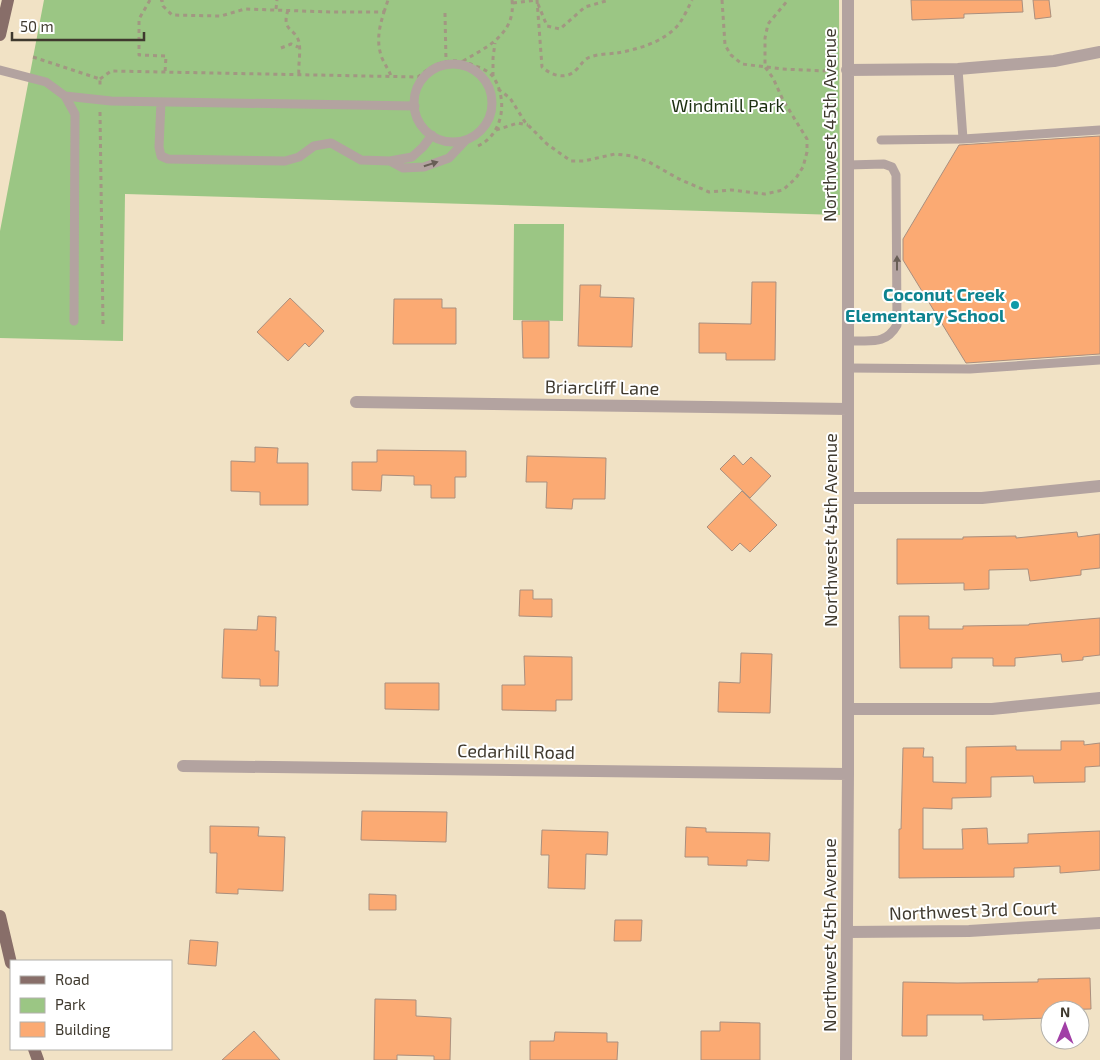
<svg xmlns="http://www.w3.org/2000/svg" width="1100" height="1060" font-family="'Exo 2',sans-serif">
<style>
.green{fill:#9bc684}
.building{fill:#fbaa73;stroke:#aa8f7e}
.lines{fill:none;stroke-linecap:round;stroke-linejoin:round}
.path{stroke:#a29782;stroke-width:3;stroke-dasharray:4 4;stroke-linecap:butt}
.lane{stroke:#b3a3a0;stroke-width:9}
.street{stroke:#b3a3a0;stroke-width:12}
.primary{stroke:#886e69;stroke-width:12}
.oneway{fill:#685e56}
.culture-dot{fill:#0f9aa8;stroke:#fff;stroke-width:2}
.labels{text-anchor:middle;stroke-width:4;stroke-linejoin:round;paint-order:stroke}
.park-label{font-size:18px;fill:#1c3010;stroke:#fff}
.street-label{font-size:18px;fill:#3f392e;stroke:#fff}
.culture-label{font-size:18px;font-weight:bold;fill:#0d838f;stroke:#fff;text-anchor:end}
</style>
<rect width="100%" height="100%" fill="#f1e2c5"/>
<!-- green -->
<path class="green" d="M44 0H839L840 215 125 194 123 341 0 338V231Z
M514 224H564L563 321 513 320Z"/>
<!-- building -->
<path class="building" d="M911 0H1022L1023 12 964 14V18L912 20Z
M1033 0H1049L1051 17 1035 19Z
M1100 136V354L966 363 903 260V239L959 145Z
M752 282H776L775 360H726V353H699V323L751 324Z
M580 285H601L600 297 634 298 632 347 578 346Z
M290 298 324 331 309 347 305 343 288 361 257 332Z
M394 299H442V308H456V344H393Z
M522 321H549V358H523Z
M255 447 278 448 277 463H308V505H260V492L231 491V461L255 462Z
M377 450 466 451V477H455V498H431V485H414V476L382 475 381 491 352 490V462H377Z
M734 455 743 465 751 457 771 476 750 498 720 469Z
M527 456 606 458 605 499H573L572 509 546 508 547 482H526Z
M742 491 777 525 750 552 740 543 732 551 707 527Z
M1077 532 1078 537 1100 534V568L1081 570V575L1030 581 1028 569 989 570V589L964 590V583L897 584V539H963V537L1016 536V538Z
M520 590H533V599H552V617L519 616Z
M258 616 276 617 275 651H279L278 686H260V679L222 678 224 629 257 630Z
M899 616H929V629H963V626L1029 625V624L1100 618V655L1083 657V660L1062 662 1061 654 1015 658V666H993V658H952V668H900Z
M741 653 772 654 770 713 718 712 719 682 740 683Z
M524 656 572 657V700H556V711L502 710V685H525Z
M385 683H439V710L385 709Z
M1061 741H1084V745L1100 743V766L1085 767V782L1034 783 1033 776 991 777V797L952 798V809L923 808V849H963L962 829 987 828 988 844 1028 843V834L1100 831V870L1060 873V866L1014 868V877L899 878V829H901L903 748H924L923 757H933V782L966 783V747L1016 746V750H1061Z
M362 811 447 812 446 842 361 840Z
M210 826 259 827 258 836 285 837 283 891 238 889V894L216 893 217 853H210Z
M686 827 706 828V832L770 833 769 861 747 860V866L708 865V857H685Z
M542 830 608 832 607 855 586 854 585 889 548 888 549 855H541Z
M369 894 396 895V910H369Z
M615 920H642L641 941H614Z
M190 940 218 942 216 966 188 964Z
M1090 978 1091 1009 1050 1010V1018L983 1020V1015H927V1036H902L903 982 957 983 1038 982V979Z
M375 999 416 1000V1016L451 1018 450 1060H434V1056L397 1055V1060H374Z
M720 1022 760 1023V1060H701V1031H720Z
M254 1031 280 1060H222Z
M555 1032 607 1033V1042H618L617 1060H530V1041H554Z"/>
<g class="lines">
<!-- path -->
<path class="path" d="M150 0 139 19V55L166 56 165 72
M160 0H162L163 6 172 15 221 16 245 9 331 12H384C379 28 376 42 382 58 385 65 389 70 391 76
M537 0 542 67C552 76 566 80 576 70 581 65 584 59 590 57 598 54 609 54 617 53 639 49 664 42 679 24 684 17 688 8 692 0
M722 0 725 45 731 55 742 64 782 69 826 71
M513 3 537 0
M538 4 547 26 560 29 585 7 609 0
M276 9 277 0
M288 10C281 32 295 27 299 42 301 52 298 65 299 75
M384 12 388 0
M445 13 446 61
M281 48 291 44 298 47
M33 57 100 79V88
M463 61C487 47 516 34 512 0
M493 76V58L495 43
M100 79 111 71 418 77C438 60 454 56 478 67 484 69 491 73 494 78 508 101 503 134 478 146
M498 89 510 98 525 122 547 144 571 161H584L615 154 632 156 649 162 679 179 709 192 731 190 765 194 783 190 796 178 803 167 807 152V139L783 100 773 78 765 67V38L768 24 788 0
M100 112 103 324
M496 130 518 123 528 125"/>
<!-- lane -->
<path class="lane" d="M414 103a39 39 0 1 1 78 0a39 39 0 1 1-78 0Z
M958 69 963 139
M0 70 46 82 65 96 111 101 415 106
M65 96 75 114 74 321
M161 102 159 147 161 156 168 159 285 161 299 157 314 146 331 143 361 160 390 161 412 157 423 147 432 135
M881 140 963 139 1100 130
M390 161 403 168 424 167 449 158 466 140
M848 165 884 164 892 167 896 175 897 325C885 346 870 340 848 341
M848 368 970 369 1100 360"/>
<!-- street -->
<path class="street" d="M847 70 958 69 1054 61 1100 52
M356 402 848 409
M848 498H982L1100 486
M848 709H992L1100 698
M183 766 848 774
M848 932 969 931 1100 923
M846 1060 848 774V0"/>
<!-- primary -->
<path class="primary" d="M0 35 8 0
M0 916 11 963
M34 1049 38 1060"/>
</g>
<!-- one-way arrows -->
<defs><path id="oneway-solid" d="M-6-.8H1V-3.2L6.5 0L1 3.2V.8H-6Z" transform="scale(1.25)"/></defs>
<g class="oneway">
<use href="#oneway-solid" transform="translate(431 164) rotate(-18)"/>
<use href="#oneway-solid" transform="translate(897 263) rotate(-90)"/>
</g>
<!-- markers -->
<circle class="culture-dot" cx="1015" cy="305" r="5"/>
<g class="labels">
<!-- park labels -->
<g class="park-label">
<text x="728" y="112">Windmill Park</text>
</g>
<!-- street labels -->
<g class="street-label">
<text transform="translate(830 125) rotate(-90)" y="6">Northwest 45th Avenue</text>
<text transform="translate(602 388) rotate(1)" y="6">Briarcliff Lane</text>
<text transform="translate(831 530) rotate(-90)" y="6">Northwest 45th Avenue</text>
<text transform="translate(516 752) rotate(1)" y="6">Cedarhill Road</text>
<text transform="translate(973 911) rotate(-2)" y="6">Northwest 3rd Court</text>
<text transform="translate(830 935) rotate(-90)" y="6">Northwest 45th Avenue</text>
</g>
<!-- culture labels -->
<g class="culture-label">
<text x="1005" y="301">Coconut Creek<tspan x="1005" dy="21">Elementary School</tspan></text>
</g>
</g>
<!-- legend -->
<rect x="10" y="960" width="162" height="90" fill="#ffffff" stroke="#b2b0ab"/>
<rect x="20" y="976" width="25" height="8" fill="#886e69" stroke="#b2b0ab"/>
<text x="55" y="985" font-size="15" fill="#3f392e">Road</text>
<rect x="20" y="998" width="25" height="15" fill="#9bc684" stroke="#b2b0ab"/>
<text x="55" y="1010" font-size="15" fill="#3f392e">Park</text>
<rect x="20" y="1022" width="25" height="15" fill="#fbaa73" stroke="#b2b0ab"/>
<text x="55" y="1035" font-size="15" fill="#3f392e">Building</text>
<!-- north arrow -->
<g transform="translate(1065 1025) rotate(1)"><circle r="24" fill="#ffffff" stroke="#b2b0ab"/>
<path d="M0-4L9 19L0 12L-9 19Z" fill="#a13fa6"/>
<text y="-8" font-size="14" font-weight="bold" text-anchor="middle" fill="#3f392e">N</text>
</g>
<!-- scale -->
<path d="M12 32v8h132v-8" fill="none" stroke="#3f392e" stroke-width="2.5"/>
<text x="20" y="32" font-size="15" fill="#3f392e" stroke="#ffffff" stroke-width="4" paint-order="stroke">50 m</text>
</svg>
